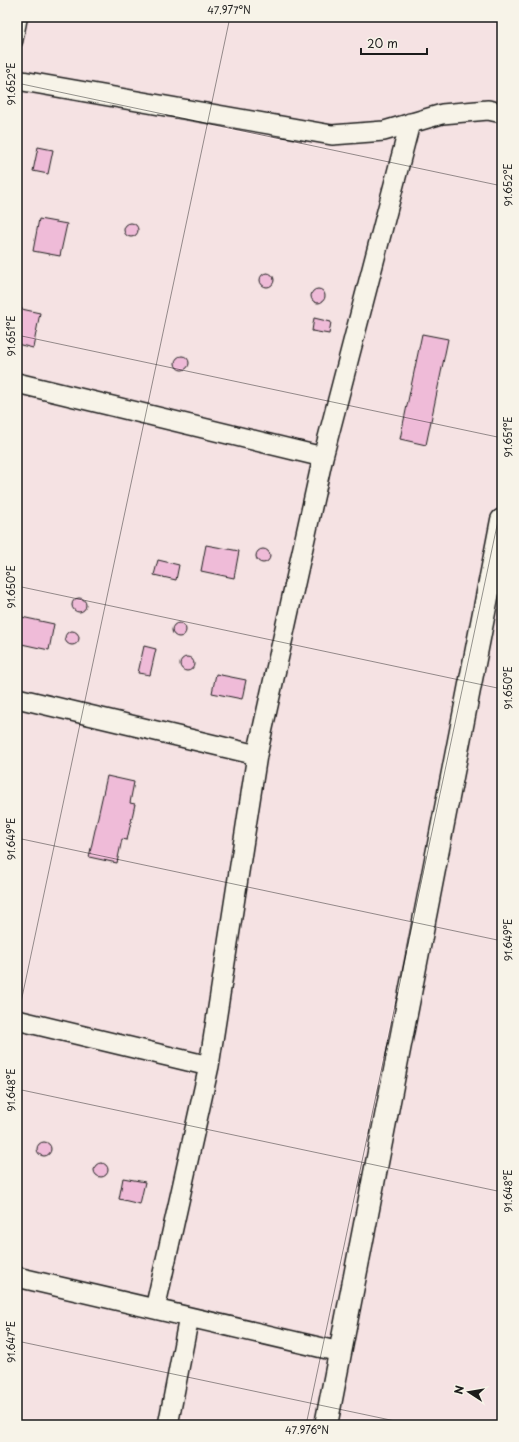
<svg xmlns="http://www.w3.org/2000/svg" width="519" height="1442" font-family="'Playpen Sans',sans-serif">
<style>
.building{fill:#efbbd8;stroke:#1c1c1c}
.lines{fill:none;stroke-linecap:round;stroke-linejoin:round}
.service-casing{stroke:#1c1c1c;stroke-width:13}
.minor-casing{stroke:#1c1c1c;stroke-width:22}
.secondary-casing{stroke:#1c1c1c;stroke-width:25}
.service{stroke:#f7f3e8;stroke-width:10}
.minor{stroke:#f7f3e8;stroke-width:19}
.secondary{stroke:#f7f3e8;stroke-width:22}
.ticks{fill:none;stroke:#1c1c1c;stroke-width:1;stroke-opacity:0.45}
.neatline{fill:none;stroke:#1c1c1c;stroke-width:1.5}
.ticks-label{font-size:10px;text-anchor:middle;fill:#1c1c1c}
</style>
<rect width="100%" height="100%" fill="#f5e2e3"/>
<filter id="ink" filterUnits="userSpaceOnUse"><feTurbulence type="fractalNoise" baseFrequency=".025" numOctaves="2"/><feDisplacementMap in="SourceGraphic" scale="8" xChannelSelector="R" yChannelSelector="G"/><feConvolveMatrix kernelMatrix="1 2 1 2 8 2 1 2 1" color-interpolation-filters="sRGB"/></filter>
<g filter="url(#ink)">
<!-- building -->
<path class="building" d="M38 147 53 150 48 174 33 171Z
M39 219 67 224 60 256 33 251Z
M124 230a7 7 0 1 1 14 0a7 7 0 1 1-14 0Z
M260 280a7 7 0 1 1 14 0a7 7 0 1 1-14 0Z
M311 296a7 7 0 1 1 14 0a7 7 0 1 1-14 0Z
M17 308 40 313 33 348 17 344Z
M314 318 331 322 329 334 312 331Z
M422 334 448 339 426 445 400 439Z
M175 363a7 7 0 1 1 14 0a7 7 0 1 1-14 0Z
M206 545 239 551 234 578 201 571Z
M256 556a7 7 0 1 1 14 0a7 7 0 1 1-14 0Z
M158 560 179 565 176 580 154 575Z
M72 605a7 7 0 1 1 14 0a7 7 0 1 1-14 0Z
M17 616 54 624 49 650 17 643Z
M172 630a7 7 0 1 1 14 0a7 7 0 1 1-14 0Z
M65 638a7 7 0 1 1 14 0a7 7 0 1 1-14 0Z
M144 646 156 649 150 675 138 673Z
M180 664a7 7 0 1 1 14 0a7 7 0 1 1-14 0Z
M216 674 246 680 242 699 212 693Z
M107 776 134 782 130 803 135 804 127 840 122 839 117 863 89 857Z
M37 1149a7 7 0 1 1 14 0a7 7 0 1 1-14 0Z
M94 1170a7 7 0 1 1 14 0a7 7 0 1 1-14 0Z
M123 1178 145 1182 140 1204 119 1199Z"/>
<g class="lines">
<defs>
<path id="service" d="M17 42 22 17"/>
<path id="minor" d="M17 80 332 135 384 131 442 114 488 110 502 113
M17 383 323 457
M17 698 257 755
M17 1020 209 1066
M17 1277 340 1352
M155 1309 209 1066 257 755 323 457 410 123
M168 1425 189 1317"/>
<path id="secondary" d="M326 1425 502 520"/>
</defs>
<!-- service casing -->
<use href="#service" class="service-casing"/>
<!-- minor casing -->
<use href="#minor" class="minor-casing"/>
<!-- secondary casing -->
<use href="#secondary" class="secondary-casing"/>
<!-- service -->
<use href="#service" class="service"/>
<!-- minor -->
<use href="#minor" class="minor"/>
<!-- secondary -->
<use href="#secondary" class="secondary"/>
</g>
</g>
<!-- ticks -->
<path class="ticks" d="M17 83 502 186M17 335 502 438M17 586 502 689M17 838 502 941M17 1021 230 17M17 1089 502 1192M17 1341 414 1425M306 1425 502 502"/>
<!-- margin -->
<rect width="519" height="1442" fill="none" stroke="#f7f3e8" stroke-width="44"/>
<!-- north arrow -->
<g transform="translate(469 1392) rotate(282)" stroke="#f7f3e8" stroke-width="3" paint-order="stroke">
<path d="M0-3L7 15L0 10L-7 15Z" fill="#1c1c1c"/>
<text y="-6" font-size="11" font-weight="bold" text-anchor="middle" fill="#1c1c1c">N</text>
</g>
<!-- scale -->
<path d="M361 48v6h66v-6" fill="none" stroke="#1c1c1c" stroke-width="2"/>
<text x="367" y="48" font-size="12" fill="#1c1c1c" stroke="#f7f3e8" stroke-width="3" paint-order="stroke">20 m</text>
<rect x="22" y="22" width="475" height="1398" class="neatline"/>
<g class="ticks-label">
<text x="229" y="14">47.977°N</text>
<text transform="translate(11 84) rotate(-90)" y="4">91.652°E</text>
<text transform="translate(508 185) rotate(-90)" y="4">91.652°E</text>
<text transform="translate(11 336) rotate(-90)" y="4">91.651°E</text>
<text transform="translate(508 437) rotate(-90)" y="4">91.651°E</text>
<text transform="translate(11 587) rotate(-90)" y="4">91.650°E</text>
<text transform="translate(508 688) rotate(-90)" y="4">91.650°E</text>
<text transform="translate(11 839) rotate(-90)" y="4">91.649°E</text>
<text transform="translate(508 940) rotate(-90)" y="4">91.649°E</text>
<text transform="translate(11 1090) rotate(-90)" y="4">91.648°E</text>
<text transform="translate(508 1191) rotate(-90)" y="4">91.648°E</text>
<text transform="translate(11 1342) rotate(-90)" y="4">91.647°E</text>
<text x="307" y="1434">47.976°N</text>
</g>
</svg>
